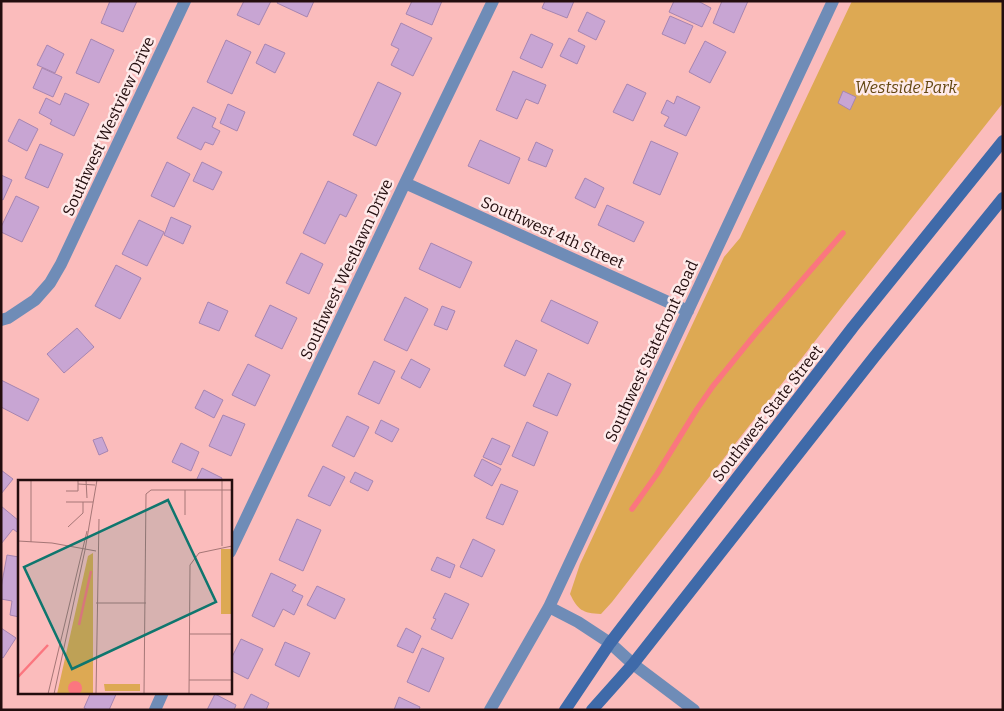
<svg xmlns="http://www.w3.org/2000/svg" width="1004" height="711" font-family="Bitter,serif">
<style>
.green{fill:#dda953}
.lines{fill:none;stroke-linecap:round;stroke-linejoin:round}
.stream{stroke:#fb767f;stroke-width:5.5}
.building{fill:#c8a5d3;stroke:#a685b1}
.minor{stroke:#6f8cb7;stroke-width:12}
.tertiary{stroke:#6f8cb7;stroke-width:12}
.secondary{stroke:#3f6aa9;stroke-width:12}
.labels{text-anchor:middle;stroke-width:5;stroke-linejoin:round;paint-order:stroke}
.park-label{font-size:16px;font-style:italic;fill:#644712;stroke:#feeaea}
.street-label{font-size:16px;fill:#230d0e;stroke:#feeaea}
.inset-river{fill:none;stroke:#fb767f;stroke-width:2.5}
.inset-road{fill:none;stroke:#a57676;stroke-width:1}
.view{fill:#0f766e;fill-opacity:0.15;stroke:#0f766e;stroke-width:2.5}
.inset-edge{fill:none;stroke:#230d0e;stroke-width:2.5}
</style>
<rect width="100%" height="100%" fill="#fbbcbc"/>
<!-- green -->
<path class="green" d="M852 1H1003V103L847 300 612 602 601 614C582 613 578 610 570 594L580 564 724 257 740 238Z"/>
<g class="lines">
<!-- stream -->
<path class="stream" d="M632 509 657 474 697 409 713 386 757 332 843 233"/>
</g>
<!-- building -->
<path class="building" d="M110 1H137L123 32 101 23Z
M244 1H271L259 25 237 15Z
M278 1H314L307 17 277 3Z
M412 1H442L432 25 406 14Z
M545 1H574L567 18 542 8Z
M674 1H698L711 8 702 27 669 12Z
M722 1H748L734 33 713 23Z
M587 12 605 21 596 40 578 31Z
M670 16 693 26 685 44 662 34Z
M401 23 432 38 413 76 391 65 399 49 391 45Z
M531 34 553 44 542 68 520 58Z
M569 38 585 46 577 64 560 56Z
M91 39 114 50 99 83 76 73Z
M226 40 251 52 232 94 207 82Z
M705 41 726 52 710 83 689 72Z
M265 44 285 53 275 73 256 63Z
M47 45 64 54 55 73 37 65Z
M42 68 62 77 53 97 33 88Z
M513 71 546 85 538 104 526 99 517 119 496 110Z
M378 82 401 93 376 146 353 135Z
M627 84 646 93 633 121 613 112Z
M843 91 856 97 850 110 838 103Z
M65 93 89 104 74 136 50 124 52 120 39 113 46 98 60 105Z
M677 96 700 107 686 136 664 126 669 117 661 113 667 100 674 104Z
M228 104 245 112 237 131 220 123Z
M193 107 216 118 212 127 220 131 213 145 205 142 201 150 177 138Z
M19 119 38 129 27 151 8 141Z
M480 140 520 158 509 184 468 166Z
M651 141 678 153 660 195 633 183Z
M536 142 553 150 546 167 528 160Z
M40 144 63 154 48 188 25 178Z
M167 162 190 174 174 207 151 196Z
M202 162 222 172 213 190 193 181Z
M1 175 12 180 3 200 1 199Z
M585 178 604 188 595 208 575 198Z
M328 181 357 195 346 217 340 214 325 244 303 233Z
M16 196 39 207 22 242 1 232V227Z
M607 205 644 222 634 242 598 225Z
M171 217 191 226 183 244 164 235Z
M139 220 164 232 147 266 122 254Z
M431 243 472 262 460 288 419 269Z
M301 253 323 264 309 294 286 283Z
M116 265 141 278 120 319 95 306Z
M405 297 428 309 407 351 384 340Z
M551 300 598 322 588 344 541 321Z
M208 302 228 311 219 331 199 323Z
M270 305 297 318 282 349 255 336Z
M442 306 455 311 447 330 434 325Z
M77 328 94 347 64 373 47 354Z
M516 340 537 350 525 376 504 366Z
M411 359 430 369 420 388 401 378Z
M374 361 395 371 379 404 358 394Z
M248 364 270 375 255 406 232 395Z
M548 373 571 384 557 416 533 406Z
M1 380 39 399 28 421 1 407Z
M204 390 223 400 214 418 195 408Z
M223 415 245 424 231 456 209 446Z
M347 416 369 427 354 457 332 446Z
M381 420 399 429 392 442 375 433Z
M527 422 548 432 534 466 512 456Z
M102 437 108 451 99 455 93 440Z
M492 438 510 446 501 465 483 457Z
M181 443 199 452 191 471 172 462Z
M482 459 501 469 492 486 474 476Z
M323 466 345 477 330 506 308 496Z
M202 468 222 478 221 481H196Z
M1 470 13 479 1 494Z
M355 472 373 481 368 491 350 482Z
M501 484 518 491 503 525 486 518Z
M1 506 19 521V530L17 532 13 529 1 544Z
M297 519 321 530 303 571 279 560Z
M473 539 495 550 482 577 460 567Z
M7 555 19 557V617L10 615 12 601 1 599V588Z
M437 557 455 565 450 578 431 570Z
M271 573 296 585 292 591 303 596 294 615 283 609 274 627 252 616Z
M317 586 345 599 335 619 307 605Z
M445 593 469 604 452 639 431 629 436 619 433 618Z
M1 628 16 638 3 658 1 657Z
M406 628 421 636 413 653 397 646Z
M241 639 263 649 248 679 230 670V661Z
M285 642 310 653 299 677 275 665Z
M422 648 444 658 429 692 407 682Z
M91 692H117L109 710H88L84 708Z
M215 694 236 705 234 710H207Z
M251 694 269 703 266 710H243Z
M399 697 420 707 419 710H394Z"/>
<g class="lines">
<!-- minor -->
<path class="minor" d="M405 183 688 311
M1 320 8 318 35 300 50 283 61 264 185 1
M230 552 405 183 493 1
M549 607 578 622 610 643
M155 710 163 692
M490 710 549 607 833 1"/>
<!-- tertiary -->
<path class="tertiary" d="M610 643 633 664 694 710"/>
<!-- secondary -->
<path class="secondary" d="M565 710 610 643 853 327 1003 141
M592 710 633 664 875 356 1003 198"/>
</g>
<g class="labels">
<!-- park labels -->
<g class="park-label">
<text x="906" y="93">Westside Park</text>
</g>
<!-- street labels -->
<g class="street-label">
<text transform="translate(108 126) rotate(-65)" y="6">Southwest Westview Drive</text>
<text transform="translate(553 232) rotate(24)" y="6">Southwest 4th Street</text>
<text transform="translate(346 269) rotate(-65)" y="6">Southwest Westlawn Drive</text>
<text transform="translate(651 351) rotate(-65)" y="6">Southwest Statefront Road</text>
<text transform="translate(767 413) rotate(-52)" y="6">Southwest State Street</text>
</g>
</g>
<!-- overview -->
<g transform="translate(18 480)">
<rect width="214" height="214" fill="#fbbcbc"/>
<path d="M203 69H214V134H203ZM75 73V214H39L70 76ZM86 204H122V211H87Z" fill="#dda953"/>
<path d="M50 208a7 7 0 1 1 14 0a7 7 0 1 1-14 0Z" fill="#fb767f"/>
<path class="inset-river" d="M61 145 73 91M0 197 30 165"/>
<path class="inset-road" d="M60 0V4L77 5M68 0 69 18M167 10V35M48 11H60V4M48 22H75M50 47 65 33V22M0 61 34 63 78 71M13 62V0M204 66V0M78 123H128M171 154H214M171 200H214M30 214 69 51M36 214 67 70 79 0M78 214 81 39M126 214 128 14 133 10H214M171 214 172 85 181 73 214 66"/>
<path class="view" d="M150 20 198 122 54 189 6 87Z"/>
<rect width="214" height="214" class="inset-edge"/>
</g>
<!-- border -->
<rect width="1004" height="711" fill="none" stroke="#230d0e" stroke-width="5"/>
</svg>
